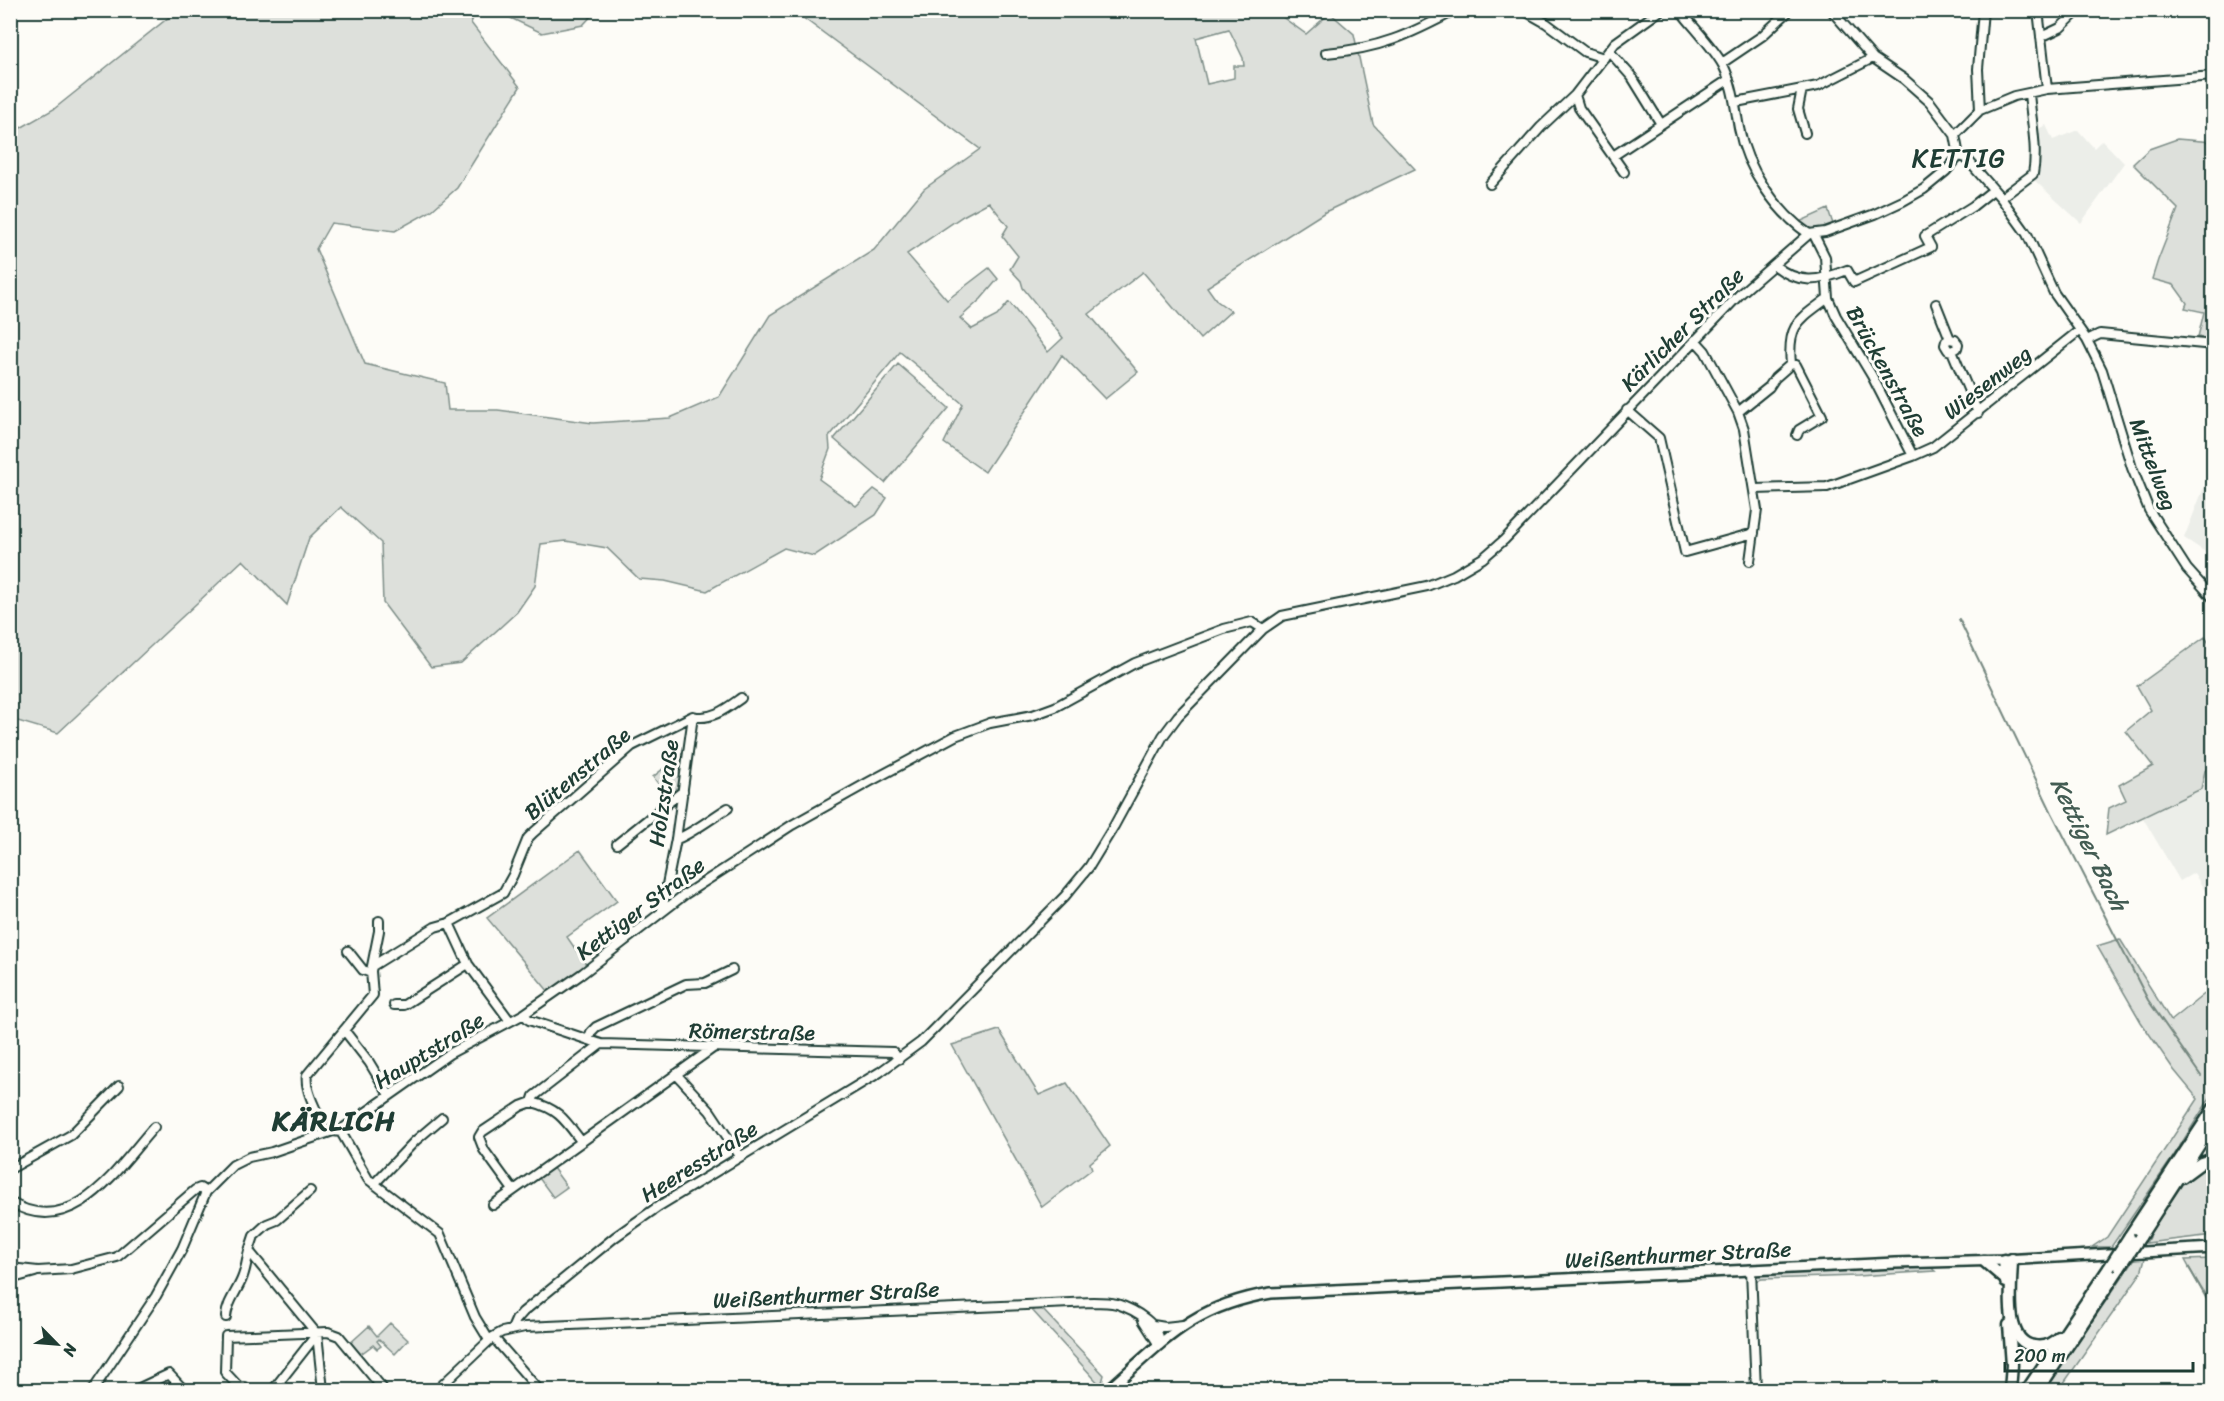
<svg xmlns="http://www.w3.org/2000/svg" width="2224" height="1401" font-family="Sriracha,sans-serif">
<style>
.built{fill:#eceee9}
.green{fill:#dde0db;stroke:#7e8e88;stroke-width:1.5;fill-rule:evenodd}
.lines{fill:none;stroke-linecap:round;stroke-linejoin:round}
.stream{stroke:#75877f;stroke-width:2}
.minor-casing{stroke:#1f3d34;stroke-width:12}
.major-casing{stroke:#1f3d34;stroke-width:14}
.highway-casing{stroke:#1f3d34;stroke-width:15}
.minor{stroke:#fdfcf7;stroke-width:8}
.major{stroke:#fdfcf7;stroke-width:9}
.highway{stroke:#fdfcf7;stroke-width:10}
.highway-bridge-casing{stroke:#1f3d34;stroke-width:15;stroke-linecap:butt}
.highway-bridge{stroke:#fdfcf7;stroke-width:10}
.labels{text-anchor:middle;stroke-width:6;stroke-linejoin:round;paint-order:stroke}
.street-label{font-size:22px;fill:#1f3d34;stroke:#fdfcf7}
.water-label{font-size:24px;font-style:italic;fill:#435c53;stroke:#fdfcf7}
.quarter-label{font-size:26px;letter-spacing:1.5px;fill:#1f3d34;stroke:#fdfcf7}
.district-label{font-size:28px;font-weight:bold;letter-spacing:1.5px;fill:#1f3d34;stroke:#fdfcf7}
</style>
<rect width="100%" height="100%" fill="#fdfcf7"/>
<filter id="ink" filterUnits="userSpaceOnUse"><feTurbulence type="fractalNoise" baseFrequency=".0167" numOctaves="2"/><feDisplacementMap in="SourceGraphic" scale="12" xChannelSelector="R" yChannelSelector="G"/><feConvolveMatrix kernelMatrix="1 2 1 2 8 2 1 2 1" color-interpolation-filters="sRGB"/></filter>
<g filter="url(#ink)">
<!-- built -->
<path class="built" d="M2046 125 2053 140 2078 130 2094 148 2102 140 2124 163 2081 223 2033 179 2037 175 2039 160 2034 131Z
M2212 467 2214 468 2213 557 2184 538Z
M2213 763V904L2194 873 2180 881 2143 818 2201 789 2205 771Z"/>
<!-- green -->
<path class="green" d="M193 11H476L471 23 520 87 457 188 431 211 395 231 331 223 316 249 365 364 445 383 448 410H498L593 423 670 418 719 397 770 315 874 250 924 189 980 149 794 11H1274L1306 34 1330 13 1354 34 1373 124 1415 169 1325 212 1207 287 1217 301 1231 311 1200 339 1143 272 1089 314 1138 372 1105 399 1062 355 985 472 944 443 963 404 900 352 829 437 830 449 819 479 856 506 874 489 887 498 876 515 814 556 784 548 707 591 665 581 639 579 607 548 566 541 541 544 535 586 517 612 461 663 431 667 383 603 381 543 341 507 309 538 287 605 243 560 58 733 11 719 10 134 54 109 168 18ZM1229 29 1243 58 1244 66H1234V78L1207 84 1196 38ZM989 202 1008 226 1002 236 1018 256 1010 269 1021 281 1023 288 1063 338 1048 352 1009 302 997 316 972 329 960 318 981 299 998 279 989 268 947 300 907 254 963 216Z
M496 11H596L583 25 542 33Z
M2177 139 2213 142V339L2198 337 2204 312 2185 308 2187 303 2174 285 2152 279 2158 260 2178 209 2133 164 2149 149Z
M1828 209 1833 224 1831 225 1814 231 1799 222Z
M898 364 949 408 885 483 834 439Z
M2205 637 2213 649V763L2205 771 2201 789 2106 835 2109 808 2126 800 2119 785 2153 766 2126 731 2151 710 2137 686Z
M684 752C682 771 684 784 669 798L653 777Z
M580 850 617 901 567 937 587 966 549 992 487 918Z
M2120 939 2171 1021 2213 987V1093L2173 1157 2111 1247H2092L2107 1237 2198 1099 2174 1070 2141 1022 2097 946Z
M999 1030 1039 1095 1067 1083 1110 1146 1090 1163 1092 1169 1042 1207 952 1045Z
M2213 1162V1235L2146 1243 2149 1237H2147L2185 1180 2193 1171Z
M553 1168 567 1187 553 1197 539 1178Z
M2138 1254H2143L2145 1258 2141 1273 2059 1390H2045Z
M2213 1259H2214L2213 1311 2185 1260Z
M1929 1266 1935 1271 1857 1276 1762 1279 1755 1281 1756 1277 1759 1273Z
M1031 1309H1042L1104 1375 1101 1386Z
M390 1323 408 1340 395 1354 379 1339 377 1341 381 1346 377 1349 373 1345 358 1356 348 1345 369 1326 377 1336Z"/>
<g class="lines">
<!-- stream -->
<path class="stream" d="M1959 619 2052 813 2148 1000 2201 1076
M2189 1268 2214 1310"/>
<defs>
<path id="minor" d="M1523 10 1546 23 1585 52 1604 58
M1680 10C1693 27 1713 47 1723 65 1733 85 1735 106 1739 128 1746 167 1776 212 1809 234
M1831 10 1873 58 1904 79 1930 102 1955 135 1959 156
M2038 10 2047 89
M2041 37 2060 28 2079 10
M1609 51 1632 77 1661 124
M1326 53C1379 49 1409 35 1456 10
M1722 63 1762 36 1790 10
M1802 89 1798 109 1805 133
M1575 95 1579 108 1624 172
M1736 102 1818 86 1873 58
M1980 110 1978 69 1983 10
M1955 135 1980 110 2014 96 2047 89 2214 76
M1613 156 1728 80
M1959 156 1966 158 2001 198 2027 234 2054 293 2087 340 2102 370 2132 468 2149 510 2187 569 2214 599
M1490 184 1541 127 1575 95 1615 43 1661 10
M2001 198 2033 174C2038 148 2031 120 2029 93
M1814 235 1825 257 1828 298 1836 316 1872 376 1913 456
M1774 265C1799 285 1818 282 1847 270L1854 282 1931 247 1925 236 1973 206 1993 190
M1936 304 1950 339 1955 340 1958 344 1957 348 1952 351 1948 350 1945 345 1946 341 1950 339
M1695 340 1705 351 1738 412 1744 429 1757 510 1750 561
M2087 340 2100 334 2214 345
M1952 351 1978 413
M1791 364C1787 324 1799 320 1828 298
M1627 410 1659 438 1685 552 1754 533
M1738 412 1769 387 1775 378 1791 364 1796 365 1822 416 1799 430 1797 435
M1755 489 1827 487 1913 456 1933 447 2080 330
M676 839C687 837 716 815 728 808
M617 844 683 791
M662 910 676 839 693 716
M449 923 468 964 510 1021
M348 951 363 970 371 973
M374 965 435 927 449 923 503 893 513 875 528 838 533 833 632 746 693 716C711 721 727 708 741 698
M394 1005H404L468 964
M524 1014 529 1020 601 1044 893 1052 899 1059
M344 1030 369 1062 389 1095
M588 1040 591 1032 596 1027 686 984 705 983 732 970
M676 1074 710 1111 740 1156
M532 1102C559 1109 565 1120 581 1141
M341 1132 345 1127 449 1054 524 1014 583 973 684 895 792 825 869 782 955 736 990 723 1033 715 1055 707 1135 663 1224 629 1252 622 1263 629
M341 1132 368 1179 440 1234 475 1317 489 1340
M327 1133C320 1117 304 1091 307 1075L373 995 371 971 379 931V921
M10 1169 71 1135 119 1086
M374 1184 415 1141 442 1118
M513 1190 484 1150 479 1137 482 1132 521 1106 532 1102 534 1096 601 1044
M310 1191 277 1220 267 1224 254 1236 249 1251 317 1334 323 1390
M10 1202C73 1241 118 1167 154 1127
M493 1205 713 1048
M10 1268 38 1271 71 1269 117 1257 195 1190 200 1188 206 1192
M1751 1270 1756 1390
M10 1279 35 1272
M226 1317C227 1301 238 1291 243 1276 246 1268 247 1259 249 1251
M1143 1320 1159 1345
M1153 1325 1165 1327 1183 1325
M512 1329 516 1320 523 1312 615 1237 659 1206 880 1072 921 1042 1065 896 1089 867 1114 826 1163 736 1178 716 1263 629 1282 616 1427 586 1454 575 1483 558 1504 540 1740 294 1809 234 1825 232 1875 214 1903 201 1924 189 1946 171 1959 156
M493 1337 539 1390
M93 1390 156 1296 182 1249 206 1192 233 1165 249 1157 272 1152 333 1131 341 1132
M135 1390 169 1374 184 1390
M249 1390 244 1387H239L225 1372 226 1336 328 1332 339 1336 384 1390
M273 1390 317 1334
M437 1390 493 1337 502 1332 525 1327 1093 1302C1101 1302 1109 1302 1117 1304 1133 1309 1163 1325 1159 1345"/>
<path id="major" d="M1108 1390C1165 1340 1192 1306 1271 1293L1895 1263 2004 1260 2214 1248"/>
<path id="highway" d="M2182 1177 2201 1163 2214 1159
M2129 1237 2214 1108
M2140 1237 2214 1122
M2012 1259C2012 1283 2002 1342 2034 1346 2044 1348 2052 1344 2059 1337
M2004 1260 2006 1282
M1984 1261 2005 1279
M2009 1325 2012 1365 2010 1390
M2027 1390 2109 1268
M2038 1390 2120 1267"/>
</defs>
<!-- minor casing -->
<use href="#minor" class="minor-casing"/>
<!-- major casing -->
<use href="#major" class="major-casing"/>
<!-- highway casing -->
<use href="#highway" class="highway-casing"/>
<!-- minor -->
<use href="#minor" class="minor"/>
<!-- major -->
<use href="#major" class="major"/>
<!-- highway -->
<use href="#highway" class="highway"/>
<defs>
<path id="highway-bridge" d="M2120 1267 2140 1237
M2109 1268 2129 1237"/>
</defs>
<!-- highway-bridge casing -->
<use href="#highway-bridge" class="highway-bridge-casing"/>
<!-- highway-bridge -->
<use href="#highway-bridge" class="highway-bridge"/>
</g>
</g>
<g class="labels">
<!-- street labels -->
<g class="street-label">
<text transform="translate(1682 329) rotate(-45)" y="8">Kärlicher Straße</text>
<text transform="translate(1888 371) rotate(61)" y="8">Brückenstraße</text>
<text transform="translate(1987 382) rotate(-38)" y="8">Wiesenweg</text>
<text transform="translate(2154 464) rotate(69)" y="8">Mittelweg</text>
<text transform="translate(577 773) rotate(-40)" y="8">Blütenstraße</text>
<text transform="translate(663 793) rotate(-82)" y="8">Holzstraße</text>
<text transform="translate(640 908) rotate(-37)" y="8">Kettiger Straße</text>
<text transform="translate(752 1031) rotate(1)" y="8">Römerstraße</text>
<text transform="translate(429 1050) rotate(-32)" y="8">Hauptstraße</text>
<text transform="translate(699 1161) rotate(-32)" y="8">Heeresstraße</text>
<text transform="translate(1678 1254) rotate(-3)" y="8">Weißenthurmer Straße</text>
<text transform="translate(826 1294) rotate(-3)" y="8">Weißenthurmer Straße</text>
</g>
<!-- water labels -->
<g class="water-label">
<text transform="translate(2089 844) rotate(64)" y="8">Kettiger Bach</text>
</g>
<!-- quarter labels -->
<g class="quarter-label">
<text x="1959" y="167">KETTIG</text>
</g>
<!-- district labels -->
<g class="district-label">
<text x="334" y="1130">KÄRLICH</text>
</g>
</g>
<!-- margin -->
<rect width="2224" height="1401" fill="none" stroke="#fdfcf7" stroke-width="36"/>
<rect x="18" y="18" width="2188" height="1365" fill="none" stroke="#1f3d34" stroke-width="2" filter="url(#ink)"/>
<!-- north arrow -->
<g transform="translate(57 1344) rotate(115)" stroke="#fdfcf7" stroke-width="4.5" paint-order="stroke">
<path d="M0-4.5L10 22L0 15L-10 22Z" fill="#1f3d34"/>
<text y="-9" font-size="16" font-weight="bold" text-anchor="middle" fill="#1f3d34">N</text>
</g>
<!-- scale -->
<path d="M2005 1362v9h188v-9" fill="none" stroke="#1f3d34" stroke-width="3"/>
<text x="2014" y="1362" font-size="18" fill="#1f3d34" stroke="#fdfcf7" stroke-width="4.5" paint-order="stroke">200 m</text>
</svg>
